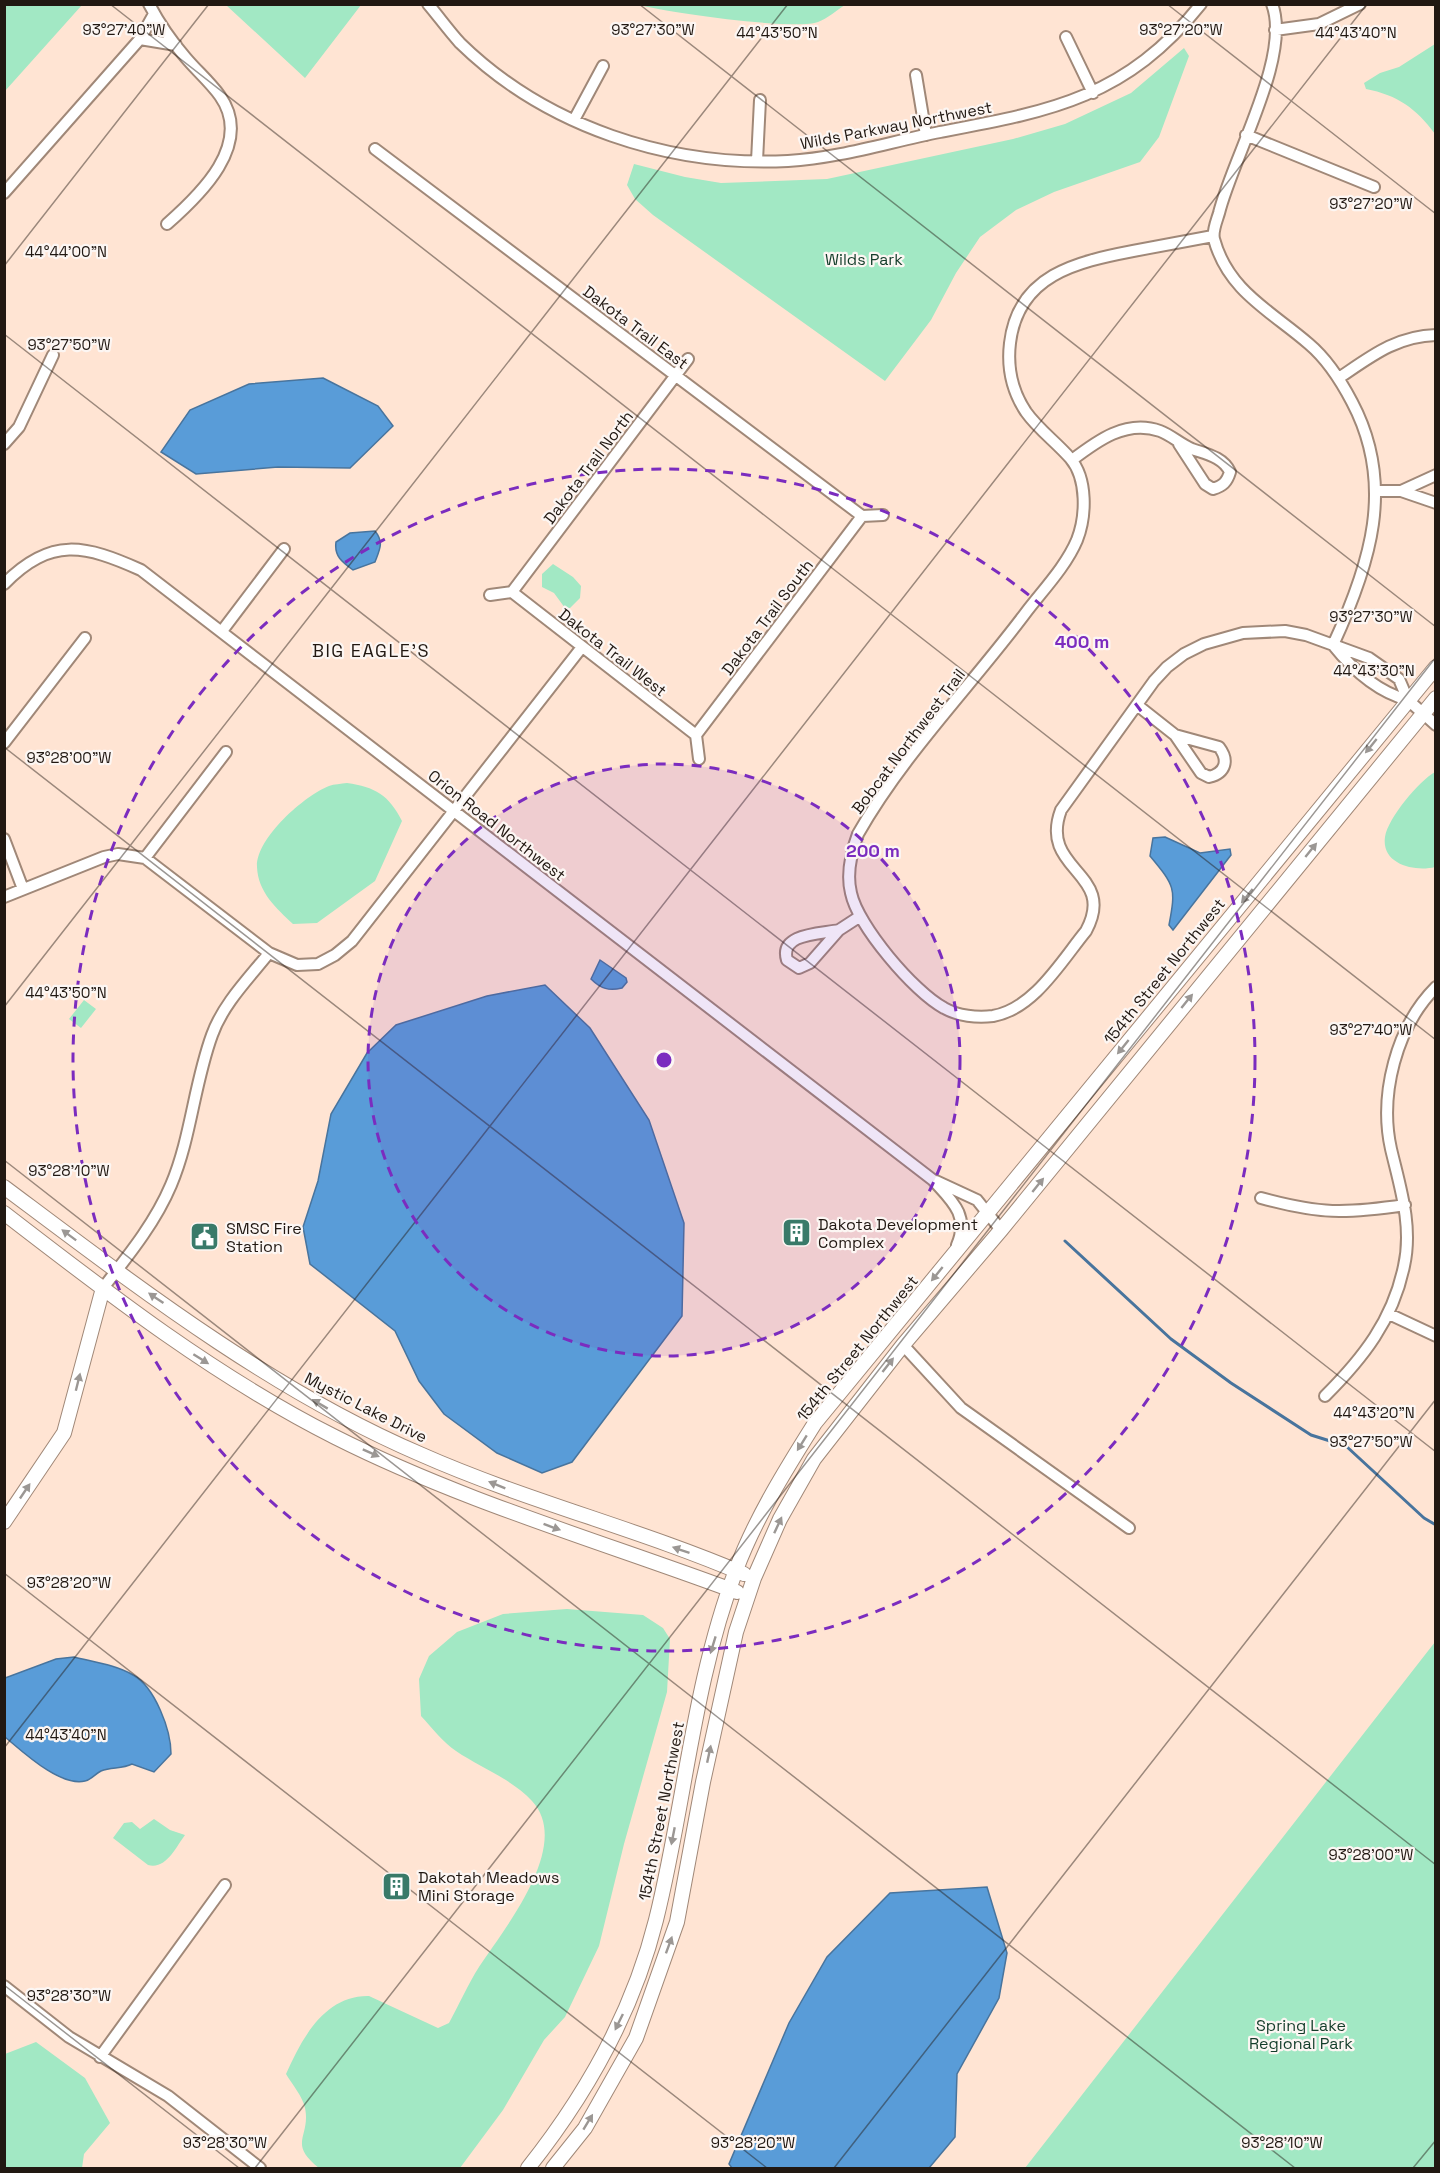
<svg xmlns="http://www.w3.org/2000/svg" width="1440" height="2173" font-family="'Space Grotesk',sans-serif">
<style>
.green{fill:#a2e8c4}
.water{fill:#599cd8;stroke:#48749d;stroke-width:1.5}
.lines{fill:none;stroke-linecap:round;stroke-linejoin:round}
.stream{stroke:#48749d;stroke-width:3}
.minor-casing{stroke:#a08878;stroke-width:14}
.tertiary-casing{stroke:#a08878;stroke-width:16}
.minor{stroke:#fff;stroke-width:10}
.tertiary{stroke:#fff;stroke-width:14}
.oneway{fill:#9b9794}
.ticks{fill:none;stroke:#211812;stroke-width:1.5;stroke-opacity:0.45}
.ring{fill:none;stroke:#7b2cbf;stroke-width:3;stroke-dasharray:10 8}
.labels{text-anchor:middle;stroke-width:4.5;stroke-linejoin:round;paint-order:stroke}
.street-label{font-size:16px;fill:#211812;stroke:#fcf6f3}
.park-label{font-size:16px;fill:#133d2a;stroke:#fcf6f3}
.poi-label{font-size:16px;fill:#211812;stroke:#fcf6f3;text-anchor:start}
.neighbourhood-label{font-size:18px;letter-spacing:1.5px;fill:#211812;stroke:#fcf6f3}
.ticks-label{font-size:15px;text-anchor:middle;fill:#211812;stroke:#fcf6f3;stroke-width:4.5;stroke-linejoin:round;paint-order:stroke}
.centre{fill:#7b2cbf;stroke:#fcf6f3;stroke-width:3}
.ring-label{font-size:18px;text-anchor:middle;font-weight:bold;fill:#7b2cbf;stroke:#fcf6f3;stroke-width:4.5;stroke-linejoin:round;paint-order:stroke}
</style>
<rect width="100%" height="100%" fill="#ffe4d3"/>
<!-- green -->
<path class="green" d="M5 4 82 5 5 91 4 5Z
M226 5H361L305 78Z
M640 5H845C837 10 827 19 818 22 796 31 665 12 640 5Z
M1435 44V134C1416 108 1397 95 1366 89L1364 83 1380 73 1399 67Z
M1184 48 1189 56 1159 137 1140 162 1054 192 1016 210 980 237 956 273 931 320 885 381 653 215 635 199 627 185 634 164 685 177 721 183 827 179 1013 139 1065 124 1131 93Z
M553 564 573 577 581 586 580 598 570 608H565L554 593 542 587V574Z
M1435 772V867C1416 872 1381 865 1385 837 1388 818 1419 781 1435 772Z
M347 783C375 787 389 795 402 821L375 881 317 923 293 924C276 908 258 892 257 867 256 838 304 796 329 786 334 784 341 784 347 783Z
M84 1000 96 1009 81 1028 69 1019Z
M567 1609 643 1615 663 1628 670 1639 667 1692 624 1844 599 1946 565 2017 544 2040 503 2110 460 2168H319C287 2143 311 2137 305 2108 303 2097 292 2084 286 2074 302 2038 325 1995 369 1996L438 2028 449 2023C459 2005 468 1984 479 1967 504 1929 573 1845 532 1801 512 1779 481 1768 456 1751 443 1742 432 1728 421 1716L419 1679 429 1656 457 1632 503 1614Z
M1435 1642V2168H1025Z
M154 1819 170 1830 185 1835C176 1847 166 1870 148 1865L113 1838 124 1823 132 1822 140 1829Z
M36 2042 85 2078 110 2123 84 2154 82 2168H5V2054Z"/>
<!-- water -->
<path class="water" d="M323 378 378 406 393 426 350 468 278 467 196 474 161 452 190 410 249 384Z
M375 531C384 542 380 549 375 562L353 570C342 562 334 556 336 542L350 533Z
M1165 837 1200 853 1230 849 1231 855 1173 930 1169 925C1176 888 1175 886 1150 856L1153 838Z
M600 960 626 978 627 982 622 988C609 991 601 989 591 979Z
M545 985 590 1028 649 1120 684 1223 682 1316 572 1462 542 1473 497 1453 444 1414 419 1381 395 1331 310 1264 303 1227 318 1181 331 1114 367 1053 396 1025 487 996Z
M74 1657C94 1662 116 1665 133 1675 155 1687 171 1730 171 1754L154 1772 132 1764C122 1769 112 1767 101 1771 95 1774 91 1780 85 1781 60 1787 23 1752 5 1737V1678L56 1659Z
M987 1887 1007 1953 999 1998 957 2074 955 2137 929 2168H732L729 2164 789 2023 827 1957 890 1893Z"/>
<g class="lines">
<!-- stream -->
<path class="stream" d="M1065 1241 1171 1339 1231 1383 1311 1435 1346 1446 1424 1518 1436 1525"/>
<defs>
<path id="minor" d="M149 4C159 23 172 42 186 58 197 71 210 82 220 96 254 144 200 195 167 224
M428 4C439 17 449 31 460 43 546 127 669 167 788 161 840 158 889 142 940 132 1051 111 1126 98 1201 4
M1272 4C1292 56 1232 159 1219 213 1217 220 1212 231 1214 239 1228 291 1271 311 1309 344 1328 360 1341 381 1352 402 1396 485 1370 565 1333 645
M1275 30 1319 24 1360 4
M1066 37 1093 93
M140 39 176 45
M916 75 926 135
M574 120 603 66
M1246 135 1374 187
M375 149 862 516 883 515
M757 161 760 100
M4 193 140 39 154 14
M1213 236C1186 241 1160 246 1133 251 1076 262 1018 275 1010 343 1007 368 1012 391 1026 412 1038 429 1056 442 1070 458 1088 479 1086 517 1077 540 1066 566 1044 589 1027 611 972 685 904 753 858 834 851 853 846 873 851 893 858 926 914 992 944 1008 958 1016 977 1018 993 1016 1034 1009 1062 960 1086 931 1118 872 1038 871 1061 810L1154 681 1167 667 1184 654 1204 644 1243 633 1285 631 1306 635 1369 658 1399 679 1408 700 1436 725
M1339 378C1370 357 1396 336 1436 335
M4 444 19 427 53 355
M1072 460C1097 441 1126 419 1160 431 1171 435 1180 444 1192 449 1206 454 1223 457 1230 472 1227 482 1223 486 1213 489L1205 484 1179 444
M1376 491H1401L1436 503
M1401 491 1436 475
M4 584C51 536 85 545 141 570L933 1180C951 1200 970 1215 957 1245
M512 592 688 359
M512 592 696 735
M490 595 512 592
M222 631 284 549
M1333 645C1353 670 1377 692 1408 700
M1137 705 1175 735 1201 773 1209 777C1226 773 1229 760 1219 747L1175 735
M696 735 862 516
M696 735 699 759
M4 743 85 638
M4 839 23 889
M145 858 226 752
M4 897 104 857 118 854 145 858 269 953 297 965 318 964 335 955 352 941 582 647
M839 930C821 934 779 933 787 960L799 968 810 963 839 930 859 917
M936 1181 977 1200 1001 1230
M1261 1198C1320 1214 1344 1214 1405 1205
M103 1288C128 1256 155 1223 171 1185 191 1138 194 1084 212 1035 223 1004 249 978 269 953
M1389 1314 1436 1336
M903 1345 961 1408 1129 1528
M1325 1396C1363 1358 1393 1320 1404 1266 1413 1226 1400 1187 1391 1149 1379 1095 1396 1027 1436 987
M4 1986 69 2037 168 2096 260 2168
M100 2057 225 1885"/>
<path id="tertiary" d="M4 1187C135 1285 269 1389 420 1454 526 1501 639 1529 744 1574
M4 1213C110 1295 216 1377 335 1437 464 1502 603 1542 737 1592
M4 1522 64 1433 103 1288
M528 2168C586 2095 633 2012 656 1920 685 1804 693 1683 736 1570 755 1519 786 1469 815 1423L1436 667
M553 2168 585 2128 636 2038 677 1922 703 1782 736 1632 754 1578 780 1519 814 1459 903 1345 1001 1230 1436 698"/>
</defs>
<!-- minor casing -->
<use href="#minor" class="minor-casing"/>
<!-- tertiary casing -->
<use href="#tertiary" class="tertiary-casing"/>
<!-- minor -->
<use href="#minor" class="minor"/>
<!-- tertiary -->
<use href="#tertiary" class="tertiary"/>
</g>
<!-- one-way arrows -->
<defs><path id="oneway-solid" d="M-6-.8H1V-3.2L6.5 0L1 3.2V.8H-6Z" transform="scale(1.5)"/></defs>
<g class="oneway">
<use href="#oneway-solid" transform="translate(1371 746) rotate(129)"/>
<use href="#oneway-solid" transform="translate(1311 850) rotate(-51)"/>
<use href="#oneway-solid" transform="translate(1247 896) rotate(129)"/>
<use href="#oneway-solid" transform="translate(1187 1001) rotate(-51)"/>
<use href="#oneway-solid" transform="translate(1123 1047) rotate(129)"/>
<use href="#oneway-solid" transform="translate(1038 1185) rotate(-51)"/>
<use href="#oneway-solid" transform="translate(69 1235) rotate(-143)"/>
<use href="#oneway-solid" transform="translate(937 1274) rotate(129)"/>
<use href="#oneway-solid" transform="translate(156 1298) rotate(-146)"/>
<use href="#oneway-solid" transform="translate(201 1359) rotate(32)"/>
<use href="#oneway-solid" transform="translate(888 1365) rotate(-52)"/>
<use href="#oneway-solid" transform="translate(78 1382) rotate(-76)"/>
<use href="#oneway-solid" transform="translate(320 1404) rotate(-149)"/>
<use href="#oneway-solid" transform="translate(802 1443) rotate(122)"/>
<use href="#oneway-solid" transform="translate(371 1453) rotate(24)"/>
<use href="#oneway-solid" transform="translate(497 1485) rotate(-158)"/>
<use href="#oneway-solid" transform="translate(25 1491) rotate(-56)"/>
<use href="#oneway-solid" transform="translate(778 1525) rotate(-65)"/>
<use href="#oneway-solid" transform="translate(552 1527) rotate(20)"/>
<use href="#oneway-solid" transform="translate(681 1550) rotate(-161)"/>
<use href="#oneway-solid" transform="translate(713 1645) rotate(107)"/>
<use href="#oneway-solid" transform="translate(709 1754) rotate(-78)"/>
<use href="#oneway-solid" transform="translate(673 1836) rotate(101)"/>
<use href="#oneway-solid" transform="translate(669 1945) rotate(-70)"/>
<use href="#oneway-solid" transform="translate(619 2022) rotate(116)"/>
<use href="#oneway-solid" transform="translate(588 2122) rotate(-59)"/>
</g>
<!-- ticks -->
<path class="ticks" d="M110 4 1436 1040M639 4 1436 627M1167 4 1436 214M4 266 209 4M4 334 1436 1452M4 747 1436 1865M4 1007 788 4M4 1160 1295 2168M4 1573 767 2168M4 1748 1367 4M4 1985 239 2168M255 2168 1436 657M834 2168 1436 1399M1413 2168 1436 2140"/>
<!-- distance rings -->
<circle cx="664" cy="1060" r="296" fill="#7b2cbf" fill-opacity=".12"/>
<g class="ring">
<circle cx="664" cy="1060" r="296"/>
<circle cx="664" cy="1060" r="591"/>
</g>
<!-- icons -->
<defs>
<symbol id="building-square" viewBox="-11 -11 22 22"><rect x="-9" y="-9" width="18" height="18" rx="4" fill="#397a69" stroke="#fcf6f3"/><path d="M-4-6H4V6H1V3H-1V6H-4ZM-2.5-4.3h1.7v1.8h-1.7ZM.8-4.3h1.7v1.8H.8ZM-2.5-1h1.7V.8h-1.7ZM.8-1h1.7V.8H.8Z" fill="#fff"/></symbol>
<symbol id="civic-square" viewBox="-11 -11 22 22"><rect x="-9" y="-9" width="18" height="18" rx="4" fill="#397a69" stroke="#fcf6f3"/><path d="M-.6-6.5H3V-4.5H.6V-3L4-1V1h2V6H-6V1h2V-1L-.6-3ZM-1.2 2.5V6h2.4V2.5Z" fill="#fff"/></symbol>
</defs>
<g fill-rule="evenodd">
<use href="#building-square" x="780" y="1216" width="33" height="33"/>
<use href="#civic-square" x="188" y="1220" width="33" height="33"/>
<use href="#building-square" x="380" y="1870" width="33" height="33"/>
</g>
<g class="labels">
<!-- street labels -->
<g class="street-label">
<text transform="translate(896 125) rotate(-11)" y="6">Wilds Parkway Northwest</text>
<text transform="translate(636 327) rotate(37)" y="6">Dakota Trail East</text>
<text transform="translate(588 467) rotate(-53)" y="6">Dakota Trail North</text>
<text transform="translate(767 617) rotate(-53)" y="6">Dakota Trail South</text>
<text transform="translate(613 652) rotate(38)" y="6">Dakota Trail West</text>
<text transform="translate(908 741) rotate(-53)" y="6">Bobcat Northwest Trail</text>
<text transform="translate(497 825) rotate(38)" y="6">Orion Road Northwest</text>
<text transform="translate(1164 971) rotate(-51)" y="6">154th Street Northwest</text>
<text transform="translate(857 1348) rotate(-51)" y="6">154th Street Northwest</text>
<text transform="translate(366 1407) rotate(27)" y="6">Mystic Lake Drive</text>
<text transform="translate(661 1811) rotate(-79)" y="6">154th Street Northwest</text>
</g>
<!-- park labels -->
<g class="park-label">
<text x="864" y="265">Wilds Park</text>
<text x="1301" y="2031">Spring Lake<tspan x="1301" dy="18">Regional Park</tspan></text>
</g>
<!-- poi labels -->
<g class="poi-label">
<text x="818" y="1230">Dakota Development<tspan x="818" dy="18">Complex</tspan></text>
<text x="226" y="1234">SMSC Fire<tspan x="226" dy="18">Station</tspan></text>
<text x="418" y="1883">Dakotah Meadows<tspan x="418" dy="18">Mini Storage</tspan></text>
</g>
<!-- neighbourhood labels -->
<g class="neighbourhood-label">
<text x="371" y="657">BIG EAGLE'S</text>
</g>
</g>
<g class="ticks-label">
<text x="124" y="35">93°27'40"W</text>
<text x="653" y="35">93°27'30"W</text>
<text x="1181" y="35">93°27'20"W</text>
<text x="777" y="38">44°43'50"N</text>
<text x="1356" y="38">44°43'40"N</text>
<text x="1371" y="209">93°27'20"W</text>
<text x="66" y="257">44°44'00"N</text>
<text x="69" y="350">93°27'50"W</text>
<text x="1371" y="622">93°27'30"W</text>
<text x="1374" y="676">44°43'30"N</text>
<text x="69" y="763">93°28'00"W</text>
<text x="66" y="998">44°43'50"N</text>
<text x="1371" y="1035">93°27'40"W</text>
<text x="69" y="1176">93°28'10"W</text>
<text x="1374" y="1418">44°43'20"N</text>
<text x="1371" y="1447">93°27'50"W</text>
<text x="69" y="1588">93°28'20"W</text>
<text x="66" y="1740">44°43'40"N</text>
<text x="1371" y="1860">93°28'00"W</text>
<text x="69" y="2001">93°28'30"W</text>
<text x="225" y="2148">93°28'30"W</text>
<text x="753" y="2148">93°28'20"W</text>
<text x="1282" y="2148">93°28'10"W</text>
</g>
<circle cx="664" cy="1060" r="9" class="centre"/>
<g class="ring-label">
<text x="1082" y="648">400 m</text>
<text x="873" y="857">200 m</text>
</g>
<!-- border -->
<rect width="1440" height="2173" fill="none" stroke="#211812" stroke-width="12"/>
</svg>
